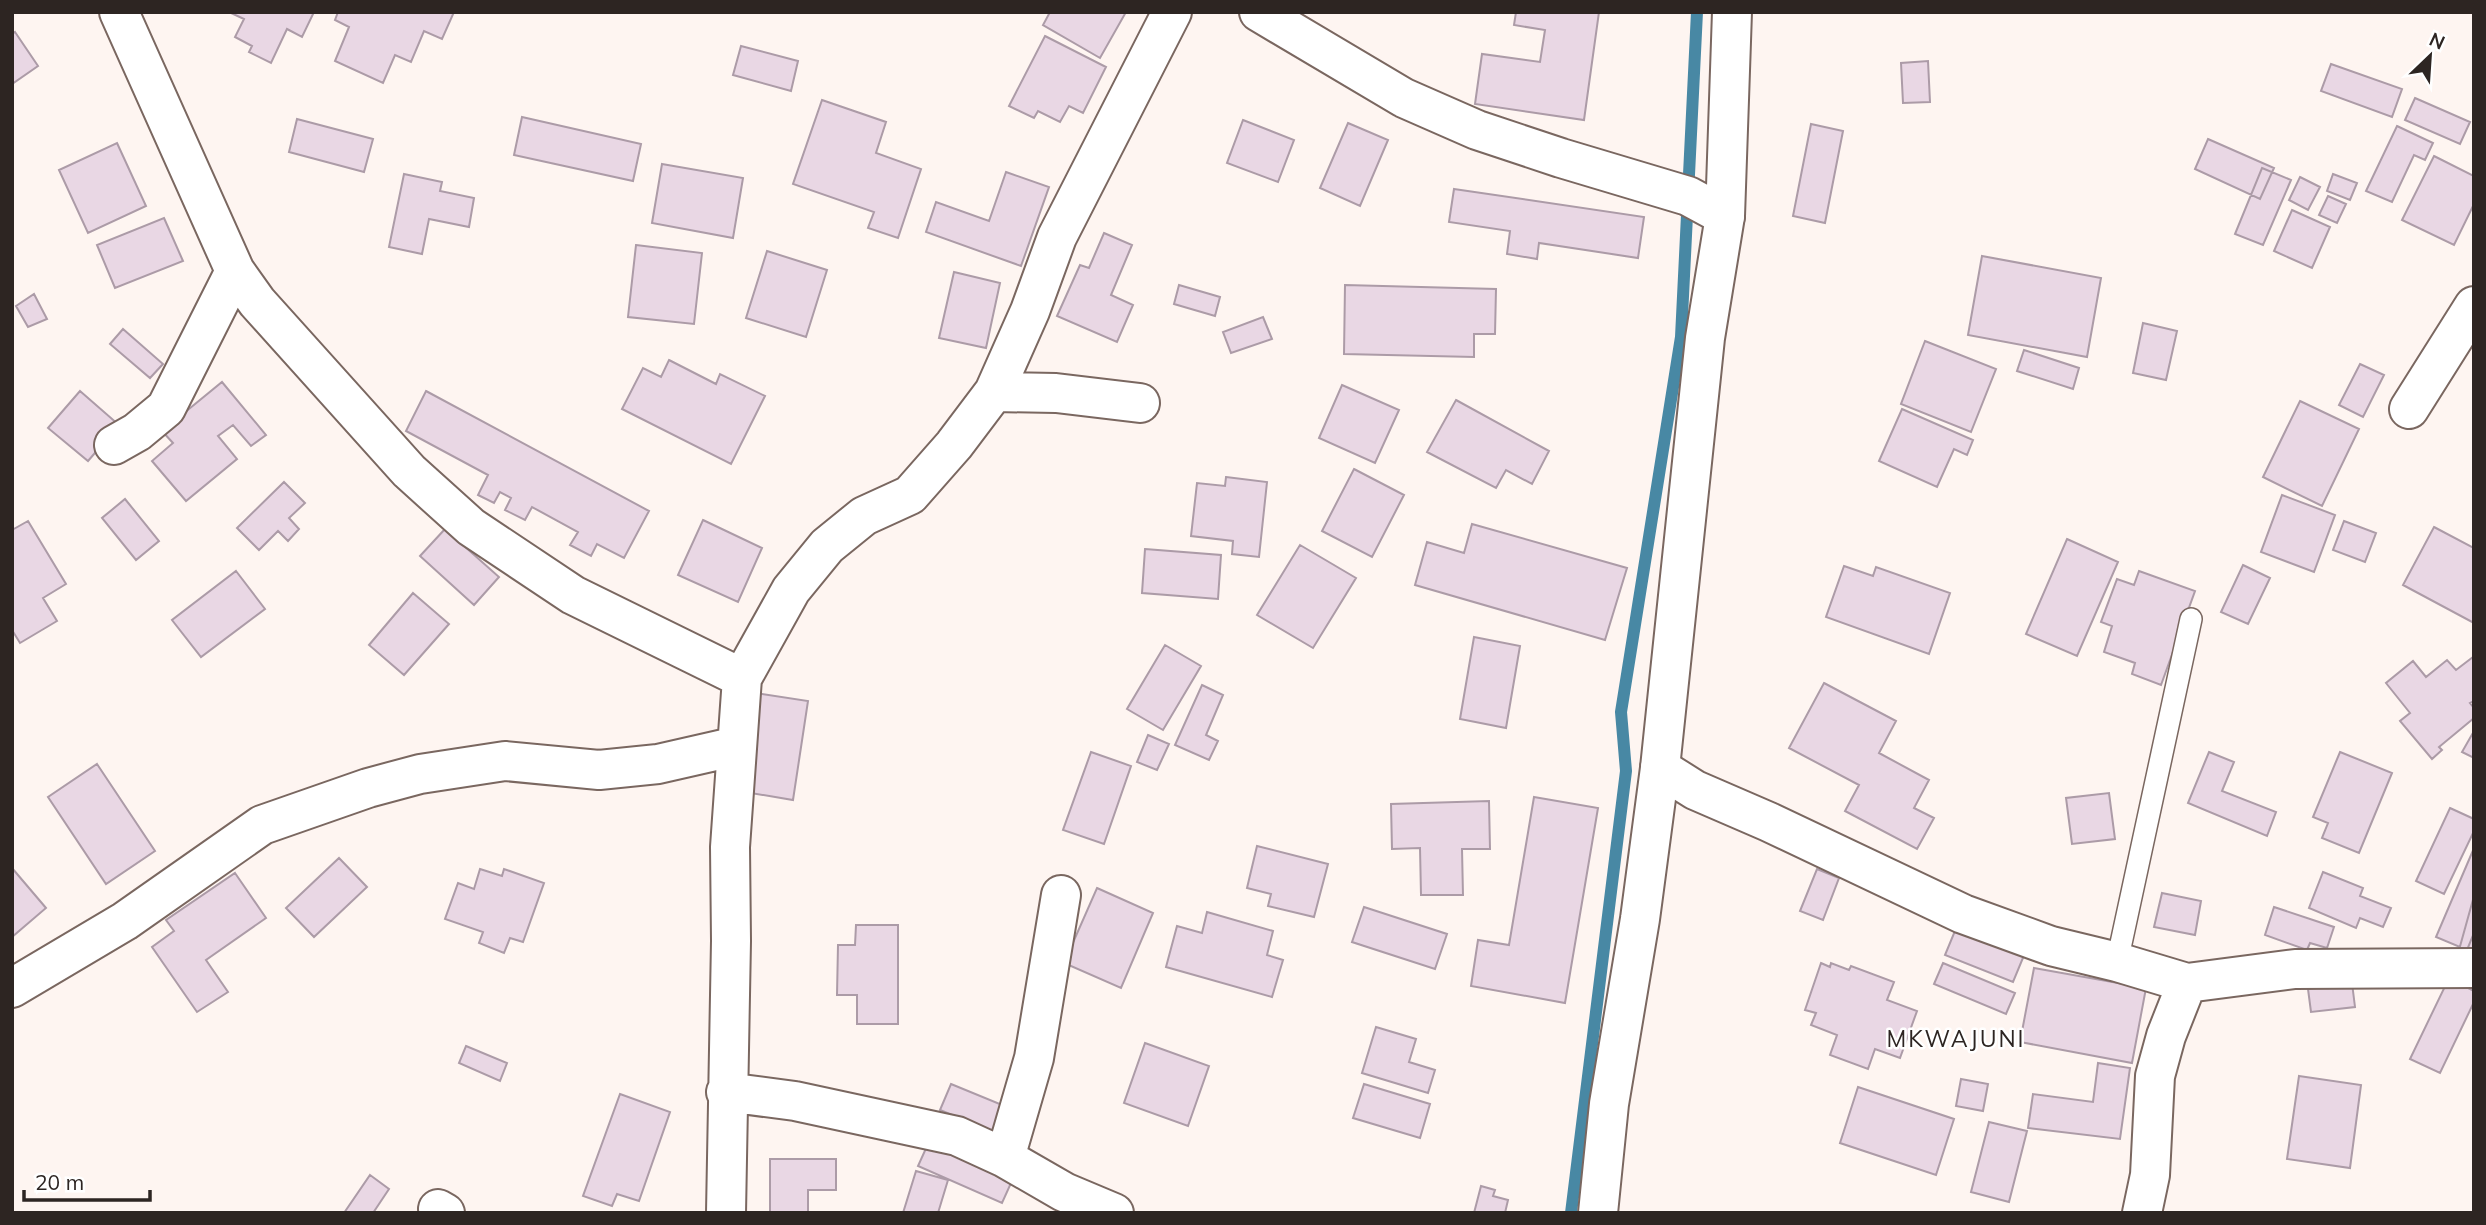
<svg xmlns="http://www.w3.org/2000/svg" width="2486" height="1225" font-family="Mulish,sans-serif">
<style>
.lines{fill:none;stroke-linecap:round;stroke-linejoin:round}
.stream{stroke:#4888a4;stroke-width:12}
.building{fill:#e9d7e4;stroke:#ac9ba7;stroke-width:2}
.lane-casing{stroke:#7a6760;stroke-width:24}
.street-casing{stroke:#7a6760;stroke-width:42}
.secondary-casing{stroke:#7a6760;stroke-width:42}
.lane{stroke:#fff;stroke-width:21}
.street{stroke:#fff;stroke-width:38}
.secondary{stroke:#fff;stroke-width:38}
.labels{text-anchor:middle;stroke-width:5;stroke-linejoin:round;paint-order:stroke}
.quarter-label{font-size:23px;letter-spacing:2px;fill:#2d2522;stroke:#fff}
</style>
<rect width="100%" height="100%" fill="#fef5f1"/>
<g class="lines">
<!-- stream -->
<path class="stream" d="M1571 1213 1626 771 1621 712 1681 337 1697 12"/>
</g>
<!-- building -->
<path class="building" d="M229 12H314L302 37 287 29 271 63 249 52 252 46 235 37 244 19Z
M338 12H454L442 39 424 31 411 62 395 55 383 83 335 61 349 27 335 20Z
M1050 12H1126L1100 58 1043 25Z
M1516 12H1599L1584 120 1475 104 1482 54 1540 62 1545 30 1514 25Z
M15 32 38 66 12 84V34Z
M1045 36 1106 67 1083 113 1069 106 1060 122 1038 111 1034 118 1009 106Z
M741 46 798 61 791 91 733 75Z
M1928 61 1930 102 1903 103 1901 63Z
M2331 64 2402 89 2392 117 2321 91Z
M2415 98 2470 122 2460 144 2405 120Z
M822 100 886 122 876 153 921 169 898 238 868 228 874 212 793 184Z
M522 117 641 144 633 181 514 155Z
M297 119 373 139 364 172 289 152Z
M1243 120 1294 140 1278 182 1227 163Z
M1348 123 1388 140 1360 206 1320 188Z
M1811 124 1843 131 1825 223 1793 216Z
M2397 126 2433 143 2425 160 2414 155 2392 202 2366 191Z
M2208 139 2274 168 2260 199 2195 169Z
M117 143 146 206 88 233 59 170Z
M2434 156 2474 176V204L2454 245 2402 220Z
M662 164 743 178 733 238 652 223Z
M2262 168 2291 180 2263 245 2235 234Z
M1006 172 1049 187 1021 266 926 232 936 202 989 221Z
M404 174 442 182 440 191 474 198 469 227 429 219 422 254 389 247Z
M2333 174 2357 183 2350 200 2327 191Z
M2300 177 2320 187 2308 210 2289 200Z
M1454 189 1644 217 1638 258 1539 243 1537 259 1507 254 1510 231 1449 222Z
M2328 196 2346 204 2337 223 2319 215Z
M2292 210 2330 227 2312 268 2274 251Z
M164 218 183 261 115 288 97 245Z
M1104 233 1132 245 1111 295 1133 305 1117 342 1057 316 1080 265 1089 268Z
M636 245 702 253 694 324 628 317Z
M767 251 827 270 806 337 746 318Z
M1982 256 2101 278 2087 357 1968 335Z
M954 272 1000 283 986 348 939 338Z
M1179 285 1220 297 1215 316 1174 304Z
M1345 285 1496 289 1495 334H1474V357L1344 354Z
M34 294 47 319 28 327 16 306Z
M1263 317 1272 339 1231 353 1223 332Z
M2143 323 2177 331 2166 380 2133 373Z
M123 329 163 364 150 378 110 344Z
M1925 341 1996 369 1971 432 1901 404Z
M2024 350 2079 368 2073 389 2017 371Z
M669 360 716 384 720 374 765 396 731 464 622 409 643 368 661 377Z
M2360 364 2384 375 2363 417 2339 405Z
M222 382 266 435 251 446 233 425 218 436 237 459 186 501 152 461 173 443 162 431Z
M1342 385 1399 410 1375 463 1319 438Z
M80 391 119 425 88 461 48 428Z
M426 391 649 511 624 558 597 544 591 556 570 545 578 532 532 507 525 520 505 510 511 498 500 492 494 503 478 495 488 475 406 431Z
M1456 400 1549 451 1532 484 1506 470 1496 488 1427 452Z
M2300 401 2359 429 2322 506 2263 477Z
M1902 409 1973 440 1967 455 1954 449 1937 487 1879 461Z
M1354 469 1404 495 1372 557 1322 531Z
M1226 477 1267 482 1259 557 1232 554 1233 541 1191 536 1197 483 1225 486Z
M284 482 305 503 289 518 299 529 288 541 278 531 259 550 237 528Z
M2282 495 2335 515 2314 572 2261 552Z
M125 499 159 541 136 560 102 518Z
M703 520 762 548 738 602 678 575Z
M28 521 66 584 43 598 57 621 20 643 12 630V530Z
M2344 521 2376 533 2365 562 2333 550Z
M1472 524 1627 568 1605 640 1415 585 1427 542 1464 553Z
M2434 527 2474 548V623L2403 585Z
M445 529 499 577 474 605 420 556Z
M2067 539 2118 562 2077 656 2026 634Z
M1300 545 1356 578 1313 648 1257 615Z
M1145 549 1221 555 1218 599 1142 593Z
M2243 565 2270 578 2248 624 2221 612Z
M1844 566 1873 576 1876 567 1950 593 1929 654 1826 617Z
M236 571 265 609 201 657 172 620Z
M2139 571 2195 591 2161 685 2132 674 2135 663 2104 652 2112 626 2101 622 2117 579 2134 585Z
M413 593 449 624 404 675 369 645Z
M1474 637 1520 646 1506 728 1460 719Z
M1165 645 1201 666 1163 730 1127 709Z
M2473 657 2474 701 2470 703 2474 708V718L2439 747 2442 750 2432 759 2400 721 2410 713 2386 683 2413 661 2426 677 2447 660 2456 670Z
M1824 683 1896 721 1879 753 1929 780 1914 808 1934 818 1917 849 1845 811 1859 785 1789 748Z
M1202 685 1223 695 1206 735 1218 741 1209 760 1175 745Z
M755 693 808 701 793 800 739 791Z
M2474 731V758L2462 752Z
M1148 735 1169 744 1157 770 1137 762Z
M1091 752 1131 766 1104 844 1063 830Z
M2209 752 2234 762 2222 791 2276 812 2267 836 2188 803Z
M2340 752 2392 773 2359 853 2322 838 2328 823 2313 817Z
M97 764 155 851 106 884 48 797Z
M2109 793 2115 839 2072 844 2066 798Z
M1534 797 1598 808 1565 1003 1471 986 1478 940 1509 945Z
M1489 801 1490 849H1462L1463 895H1421L1420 848 1392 849 1391 804Z
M2450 808 2474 819V831L2444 894 2416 881Z
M1257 846 1328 864 1314 917 1268 906 1271 894 1247 888Z
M2474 848V933L2467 950 2436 937Z
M339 858 367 887 314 937 286 908Z
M12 868 46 908 12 937Z
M480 869 502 876 504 869 544 883 523 942 510 938 504 953 479 943 483 932 445 919 458 883 474 889Z
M1817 869 1839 878 1823 920 1800 911Z
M2323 872 2363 888 2360 896 2391 908 2383 927 2360 918 2356 928 2309 908Z
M235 873 266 918 206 960 228 992 197 1012 152 947 174 931 166 920Z
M1097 888 1153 913 1121 988 1064 963Z
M2162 893 2201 901 2195 935 2154 927Z
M2474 896V954L2459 950Z
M1364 907 1447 934 1435 969 1352 942Z
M2274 907 2334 927 2327 948 2310 943 2307 950 2265 935Z
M1207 912 1273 931 1267 955 1283 960 1272 997 1166 967 1177 926 1202 933Z
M856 925H898V1024H857V995H837L838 945H855Z
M1957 926 2025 953 2013 982 1945 955Z
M1821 963 1830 967 1831 963 1849 970 1851 966 1894 982 1887 1000 1917 1011 1900 1058 1875 1049 1868 1069 1830 1055 1837 1035 1811 1025 1816 1013 1805 1010Z
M1943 963 2015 993 2006 1014 1934 984Z
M2034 968 2146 988 2132 1063 2020 1042Z
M2449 978 2474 991V1002L2440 1073 2410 1059Z
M2352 983 2355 1007 2311 1012 2308 989Z
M1376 1027 1416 1039 1409 1062 1435 1070 1428 1093 1362 1073Z
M1145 1043 1209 1066 1188 1126 1124 1103Z
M466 1046 507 1063 500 1081 459 1063Z
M2098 1063 2130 1068 2120 1139 2028 1128 2033 1094 2093 1102Z
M2299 1076 2361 1085 2350 1168 2287 1159Z
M1961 1079 1988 1084 1983 1111 1956 1106Z
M951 1084 1012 1109 1001 1135 940 1110Z
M1364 1084 1430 1104 1420 1138 1353 1118Z
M1858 1087 1954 1119 1936 1175 1840 1143Z
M620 1094 670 1112 639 1201 617 1194 612 1206 583 1196Z
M1989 1122 2027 1131 2009 1202 1971 1192Z
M932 1135 1016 1172 1002 1203 918 1166Z
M770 1159H836V1190H808V1213H770Z
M916 1171 948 1180 938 1213H903Z
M370 1175 389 1189 373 1213H344Z
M1481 1186 1495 1190 1493 1196 1508 1200 1505 1213H1474Z"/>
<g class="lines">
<defs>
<path id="lane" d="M2117 962 2191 619"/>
<path id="street" d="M119 12 235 271 257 302 409 471 471 527 573 595 742 678
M1259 12 1404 98 1477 130 1561 158 1688 196 1725 216
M994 392 1056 393 1140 403
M2409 409 2474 306
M114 445 137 432 166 408 235 271
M1660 768 1695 790 1769 822 1963 914 2051 946 2117 962 2187 983 2295 969 2474 968
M12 988 125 921 262 825 368 788 420 774 505 761 599 770 658 764 737 746
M726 1092 795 1101 957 1136 1005 1158 1064 1192 1114 1213
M1005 1158 1034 1058 1061 895
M438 1209 445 1213
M726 1213 731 941 730 847 742 678 791 590 827 546 864 516 910 495 954 445 994 392 1030 311 1057 237 1172 12
M2142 1213 2150 1175 2155 1076 2166 1036 2187 983"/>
<path id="secondary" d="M1598 1213 1609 1104 1640 919 1660 768 1705 338 1725 216 1732 12"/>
</defs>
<!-- lane casing -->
<use href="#lane" class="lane-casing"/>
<!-- street casing -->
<use href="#street" class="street-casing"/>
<!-- secondary casing -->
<use href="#secondary" class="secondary-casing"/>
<!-- lane -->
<use href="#lane" class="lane"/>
<!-- street -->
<use href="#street" class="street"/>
<!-- secondary -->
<use href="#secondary" class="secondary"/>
</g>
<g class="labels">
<!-- quarter labels -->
<g class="quarter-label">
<text x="1956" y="1047">MKWAJUNI</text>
</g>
</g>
<!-- border -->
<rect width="2486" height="1225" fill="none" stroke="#2d2522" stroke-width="28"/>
<!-- north arrow -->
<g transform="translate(2430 56) rotate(25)" stroke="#ffffff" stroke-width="5" paint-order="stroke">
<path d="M0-5L12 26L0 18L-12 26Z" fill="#2d2522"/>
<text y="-10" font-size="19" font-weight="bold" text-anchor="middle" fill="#2d2522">N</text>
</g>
<!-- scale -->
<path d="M24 1190v10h126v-10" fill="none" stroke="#2d2522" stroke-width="3.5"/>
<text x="35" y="1190" font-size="21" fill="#2d2522" stroke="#ffffff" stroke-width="5" paint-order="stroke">20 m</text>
</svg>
